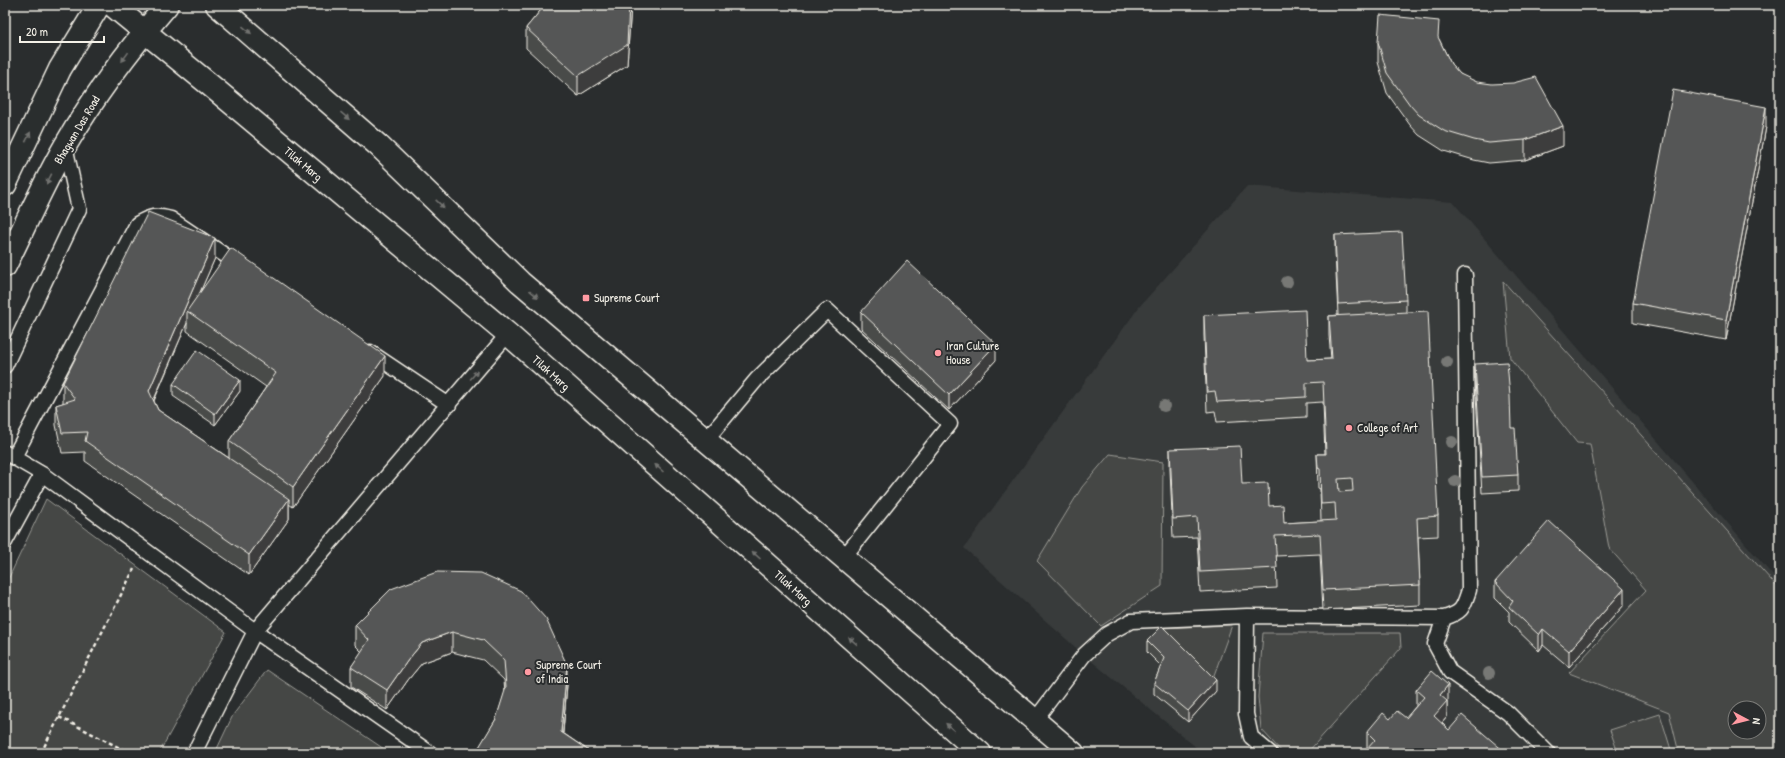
<svg xmlns="http://www.w3.org/2000/svg" width="1785" height="758" font-family="'Patrick Hand',sans-serif">
<style>
.built{fill:#373a3a;fill-rule:evenodd}
.green{fill:#444645;stroke:#9c9c96;fill-rule:evenodd}
.lines{fill:none;stroke-linecap:round;stroke-linejoin:round}
.service-casing{stroke:#f4f1e8;stroke-width:17}
.secondary-casing{stroke:#f4f1e8;stroke-width:25}
.path{stroke:#f4f1e8;stroke-width:2.5;stroke-dasharray:4 3;stroke-linecap:butt}
.service{stroke:#2a2d2e;stroke-width:14}
.secondary{stroke:#2a2d2e;stroke-width:22}
.tree{fill:#777875}
.wall{fill:#494b4a;stroke:#f4f1e8;fill-rule:evenodd}
.shaded-wall{fill:#3c3d3c;stroke:#f4f1e8}
.building{fill:#555756;stroke:#f4f1e8;fill-rule:evenodd}
.oneway{fill:#71726f}
.poi-dot{fill:#ff9aa2;stroke:#2a2d2e;stroke-width:1.5}
.labels{text-anchor:middle;stroke-width:4;stroke-linejoin:round;paint-order:stroke}
.street-label{font-size:12px;fill:#f4f1e8;stroke:#2a2d2e}
.poi-label{font-size:12px;fill:#f4f1e8;stroke:#2a2d2e;text-anchor:start}
</style>
<rect width="100%" height="100%" fill="#2a2d2e"/>
<filter id="ink" filterUnits="userSpaceOnUse"><feTurbulence type="fractalNoise" baseFrequency=".025" numOctaves="2"/><feDisplacementMap in="SourceGraphic" scale="8" xChannelSelector="R" yChannelSelector="G"/><feConvolveMatrix kernelMatrix="1 2 1 2 8 2 1 2 1" color-interpolation-filters="sRGB"/></filter>
<g filter="url(#ink)">
<!-- built -->
<path class="built" d="M1247 186 1453 202 1780 584V753H1203L1084 655 964 548 1139 307ZM1735 708H1759V732H1735Z"/>
<!-- green -->
<path class="green" d="M1503 281 1780 590V753H1679L1669 712 1569 673 1646 590 1609 548 1590 444 1577 443 1510 358ZM1735 708H1759V732H1735Z
M1110 454 1163 462 1162 586 1101 626 1037 561 1082 487Z
M46 499 226 632 159 753H5V586Z
M1232 625 1213 678 1160 628Z
M1263 633H1400L1401 648 1307 753 1282 752 1261 729 1258 697Z
M267 670 390 753H215L233 715Z
M1660 714 1672 753H1618L1610 730Z"/>
<g class="lines">
<defs>
<path id="service" d="M370 352 449 405
M5 366 79 209 65 146
M706 440 757 379 827 310 950 424 844 557
M6 453 42 474 255 631 430 753
M14 457 137 224C151 216 155 215 171 219L241 266
M5 542 42 474
M1247 616 1246 714 1251 737 1270 753
M1444 618 1435 644 1450 672 1508 713 1548 753
M1035 720 1084 655 1107 634 1131 621 1247 616 1444 618C1463 612 1463 608 1469 590L1465 275
M194 753 255 631 508 334"/>
<path id="secondary" d="M112 5 210 85 508 334 980 753
M217 5 379 146 520 282 1073 753
M5 185 60 69 99 5
M5 266C25 226 43 184 65 146 94 96 130 48 167 5"/>
</defs>
<!-- service casing -->
<use href="#service" class="service-casing"/>
<!-- secondary casing -->
<use href="#secondary" class="secondary-casing"/>
<!-- path -->
<path class="path" d="M59 717 130 753
M41 753 134 569"/>
<!-- service -->
<use href="#service" class="service"/>
<!-- secondary -->
<use href="#secondary" class="secondary"/>
</g>
<!-- trees -->
<g class="tree">
<circle cx="1287" cy="282" r="6"/>
<circle cx="1447" cy="362" r="6"/>
<circle cx="1164" cy="406" r="6"/>
<circle cx="1452" cy="442" r="6"/>
<circle cx="1455" cy="481" r="6"/>
<circle cx="1489" cy="673" r="6"/>
</g>
<!-- wall -->
<path class="wall" d="M545 5H631L627 65 578 96 526 48V28Z
M1439 39 1451 64 1460 74 1563 146 1525 160 1489 163 1474 160 1444 151 1419 135 1410 125 1387 93 1378 62V42Z
M1766 127 1726 340 1633 323V303Z
M1335 235 1406 300V312L1438 516V536L1418 537 1420 585V605L1323 610 1320 554 1276 556 1277 588 1200 592 1197 537 1173 538 1170 469V449L1242 484 1269 506 1284 523 1321 521 1320 489 1318 488 1317 454H1325L1323 402 1306 403V417L1217 422 1215 411 1207 412 1204 335V315L1307 360 1331 359 1329 336V316L1338 315 1335 251Z
M215 258 201 290 385 376 293 507 289 504V519L249 575 85 461V452L62 453 56 425V405L63 403V383ZM187 323V331L266 387 229 441V458L158 410 154 401Z
M861 312 996 360 949 410 861 328Z
M1475 364 1511 428 1518 475V491L1482 493 1475 380Z
M173 384 240 391 215 425 173 396Z
M1495 582 1624 605 1569 667 1543 645 1539 651 1509 622V612L1495 598Z
M391 589 567 685 563 733 592 753H476L496 719 505 692 504 680 483 660 452 652 422 663 408 680 387 710 351 687V667L362 652 355 645V625Z
M1147 641 1216 691 1188 722 1154 694V683L1161 666 1147 652Z
M1416 690 1448 701 1447 702V717L1442 723 1449 730 1506 753H1367V732L1390 719 1406 718 1416 706Z"/>
<!-- shaded-wall -->
<path class="shaded-wall" d="M629 5H631L627 65 578 96V76Z
M1766 107V127L1726 340V320Z
M1563 126V146L1525 160V140Z
M215 238V258L191 313 187 311V323L149 411V391Z
M996 344V360L949 410V395Z
M385 356V376L293 507V487Z
M240 380V391L215 425V414Z
M289 499V519L249 575V555Z
M1624 589V605L1569 667V651Z
M1543 629V645L1539 651V635Z
M452 632V652L422 663 408 680 387 710V690L408 660 422 643Z
M567 665V685L561 752V732Z
M1216 680V691L1188 722V711Z
M1448 685V701L1447 702V717L1434 732V716L1440 695Z"/>
<!-- building -->
<path class="building" d="M545 5H629L627 45 578 76 526 28Z
M1380 15 1439 21 1438 37 1451 64 1460 74 1477 82 1492 84 1513 83 1536 77 1563 126 1525 140 1489 143 1474 140 1444 131 1419 115 1410 105 1387 73 1378 42Z
M1673 90 1766 107 1726 320 1633 303Z
M148 212 215 238 149 391 158 410 289 499 249 555 85 441 87 432 62 433 56 405 75 399 63 383Z
M1402 232 1406 300 1338 304 1335 235Z
M231 248 385 356 293 487 229 441 276 373 187 311Z
M907 261 996 344 949 395 861 312Z
M1305 310 1307 360 1332 359 1329 316 1428 311 1438 516 1417 518 1420 585 1323 590 1320 534 1275 536 1277 568 1200 572 1197 517 1173 519 1170 449 1240 446 1242 484 1268 483 1269 506 1283 505 1284 523 1336 520 1335 503 1321 504 1320 469 1318 468 1317 454H1326L1323 382 1306 383V397L1217 402 1215 391 1207 392 1204 315ZM1352 478 1353 491 1339 492 1338 479Z
M197 350 240 380 215 414 173 384Z
M1507 362 1510 396 1511 428H1515L1518 475 1482 477 1475 364Z
M1549 521 1624 589 1569 651 1543 629 1539 635 1509 607 1513 601 1495 582Z
M437 572 481 573 521 591 546 619 567 665 561 732 592 753H477L476 752 496 719 506 687 504 660 483 640 452 632 422 643 408 660 387 690 351 667 369 640 355 625 391 589Z
M1162 626 1216 680 1188 711 1154 683 1164 658 1147 641Z
M1432 671 1448 685 1440 695 1447 701 1434 716 1449 730 1462 715 1506 753H1371L1367 749 1375 740 1367 732 1383 713 1390 719 1397 711 1406 718 1424 697 1416 690Z"/>
<!-- one-way arrows -->
<defs><path id="oneway-solid" d="M-6-.8H1V-3.2L6.5 0L1 3.2V.8H-6Z"/></defs>
<g class="oneway">
<use href="#oneway-solid" transform="translate(247 30) rotate(40)"/>
<use href="#oneway-solid" transform="translate(125 57) rotate(126)"/>
<use href="#oneway-solid" transform="translate(345 116) rotate(41)"/>
<use href="#oneway-solid" transform="translate(28 137) rotate(-64)"/>
<use href="#oneway-solid" transform="translate(49 179) rotate(117)"/>
<use href="#oneway-solid" transform="translate(440 204) rotate(44)"/>
<use href="#oneway-solid" transform="translate(534 294) rotate(40)"/>
<use href="#oneway-solid" transform="translate(474 375) rotate(-50)"/>
<use href="#oneway-solid" transform="translate(659 468) rotate(-138)"/>
<use href="#oneway-solid" transform="translate(756 555) rotate(-138)"/>
<use href="#oneway-solid" transform="translate(853 641) rotate(-138)"/>
<use href="#oneway-solid" transform="translate(950 727) rotate(-138)"/>
</g>
</g>
<!-- markers -->
<g class="poi-dot">
<rect x="582" y="294" width="8" height="8" rx="2"/>
<circle cx="938" cy="353" r="4"/>
<circle cx="1349" cy="428" r="4"/>
<circle cx="528" cy="672" r="4"/>
</g>
<g class="labels">
<!-- street labels -->
<g class="street-label">
<text transform="translate(77 130) rotate(-59)" y="4">Bhagwan Das Road</text>
<text transform="translate(303 164) rotate(40)" y="4">Tilak Marg</text>
<text transform="translate(551 373) rotate(42)" y="4">Tilak Marg</text>
<text transform="translate(793 588) rotate(42)" y="4">Tilak Marg</text>
</g>
<!-- poi labels -->
<g class="poi-label">
<text x="594" y="302">Supreme Court</text>
<text x="946" y="350">Iran Culture<tspan x="946" dy="14">House</tspan></text>
<text x="1357" y="432">College of Art</text>
<text x="536" y="669">Supreme Court<tspan x="536" dy="14">of India</tspan></text>
</g>
</g>
<!-- margin -->
<rect width="1785" height="758" fill="none" stroke="#2a2d2e" stroke-width="20"/>
<rect x="10" y="10" width="1765" height="738" fill="none" stroke="#f4f1e8" stroke-width="1.5" filter="url(#ink)"/>
<!-- north arrow -->
<g transform="translate(1747 720) rotate(97)"><circle r="19" fill="#2a2d2e" stroke="#7b7b78"/>
<path d="M0-3L7 15L0 10L-7 15Z" fill="#ff9aa2"/>
<text y="-6" font-size="11" font-weight="bold" text-anchor="middle" fill="#f4f1e8">N</text>
</g>
<!-- scale -->
<path d="M20 36v6h84v-6" fill="none" stroke="#f4f1e8" stroke-width="2"/>
<text x="26" y="36" font-size="12" fill="#f4f1e8" stroke="#2a2d2e" stroke-width="3" paint-order="stroke">20 m</text>
</svg>
